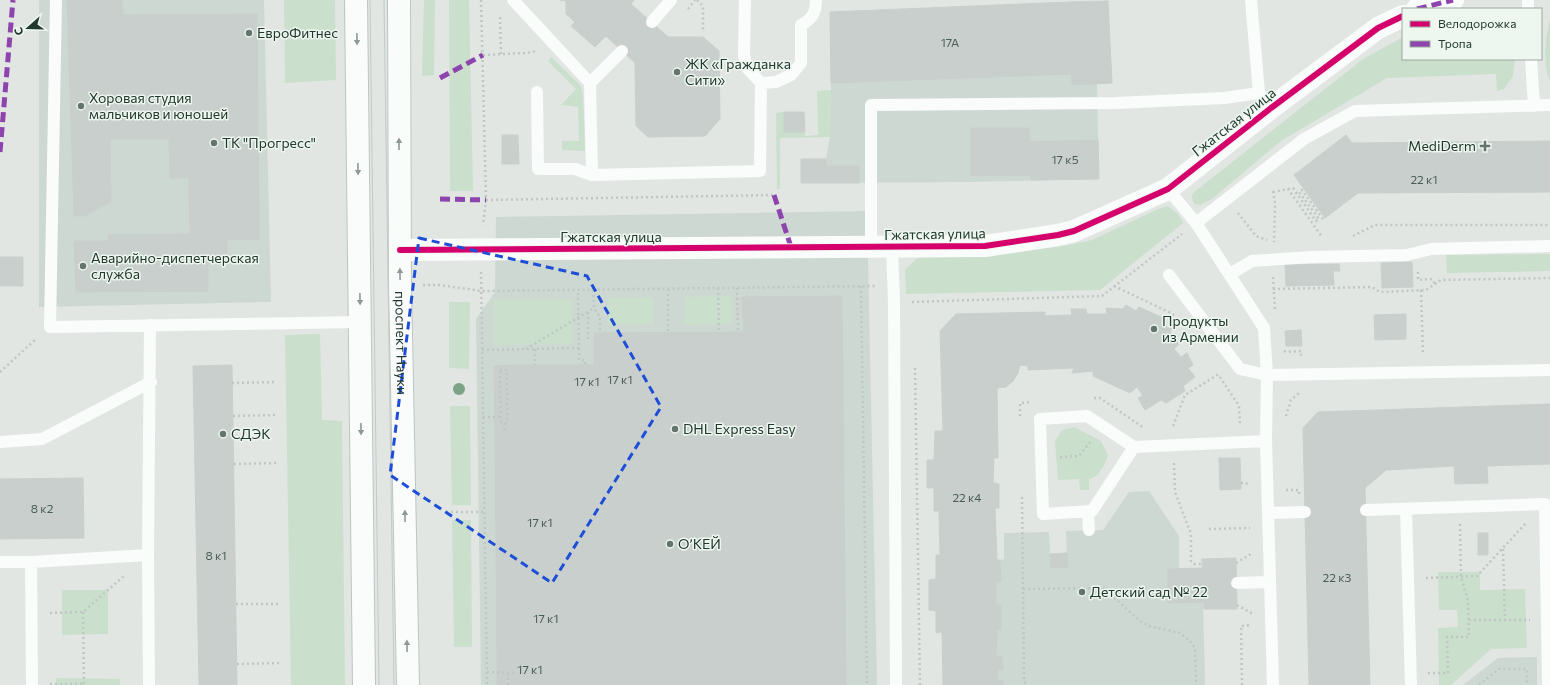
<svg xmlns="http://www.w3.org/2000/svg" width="1550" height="685" font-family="Commissioner,sans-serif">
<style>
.built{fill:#ced8d2}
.green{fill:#cadfcc}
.building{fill:#c9cfcc;stroke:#c9cfcc}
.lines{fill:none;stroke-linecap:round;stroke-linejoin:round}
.secondary-casing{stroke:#bcc6c1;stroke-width:24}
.path{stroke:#bfc7c3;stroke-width:2.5;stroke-dasharray:2 3;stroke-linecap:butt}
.lane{stroke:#fafbfb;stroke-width:12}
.street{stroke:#fafbfb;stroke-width:22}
.secondary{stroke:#fafbfb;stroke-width:22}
.tram{stroke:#c5c9c7;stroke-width:1}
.quiet{stroke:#8e44ad;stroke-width:5;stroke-dasharray:10 5;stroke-linecap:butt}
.cycleway-casing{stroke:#eef6f0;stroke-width:8}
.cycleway{stroke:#d6006c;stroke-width:6}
.tree{fill:#7da386}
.oneway{fill:#8d9a94}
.marked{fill:none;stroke:#1d4ed8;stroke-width:3;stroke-dasharray:8 5;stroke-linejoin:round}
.poi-dot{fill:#64756d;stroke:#eef6f0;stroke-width:1.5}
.labels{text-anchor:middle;stroke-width:3;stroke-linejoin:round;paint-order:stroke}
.number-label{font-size:12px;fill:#4b5e56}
.poi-label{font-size:14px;fill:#20382d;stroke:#eef6f0;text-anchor:start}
.street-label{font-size:14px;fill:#20382d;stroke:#eef6f0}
</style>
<rect width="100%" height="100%" fill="#e1e6e3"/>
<!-- built -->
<path class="built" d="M39 0H264L271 302 39 307Z
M1108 1 1112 83 1097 84 1099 179 971 182 826 183V159L830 137 831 90 830 12Z
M867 211 877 685H481L476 319 495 292 496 217Z
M1149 491 1179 536V568L1168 569V603L1203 602 1205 685H1003L1002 680 997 681 998 669H1003L1002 657 996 656 997 629H1001V605H996V582L1001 581 1000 560 1004 559V533L1049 532 1051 567H1067L1066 531 1103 530 1129 492Z
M1537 657V685H1463L1498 658Z"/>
<!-- green -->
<path class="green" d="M284 0H335L336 80 285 83Z
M424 0H435L434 75 422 76Z
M449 0H469L473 191H450Z
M1550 20V81C1543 68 1545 34 1550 20Z
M1403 37V59H1515L1513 76 1504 89 1497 91 1496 74 1387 78 1281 141 1212 199 1200 205 1195 204C1192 200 1191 198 1193 193L1363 59Z
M551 57 580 85 583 93 585 151 562 150V141H579L578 107 561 105 576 89 548 61Z
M831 90 830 137 780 138V189H777L776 113 784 112 785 132H805V136L818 135 817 91Z
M1168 206 1178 214 1183 223 1100 290 906 294 905 270 917 258 995 255 1069 245 1092 240 1158 209Z
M1550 254V271L1447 273 1446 255Z
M732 296V324L685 325V297Z
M653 297 654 324 608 325V298Z
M572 299V344L494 345V300Z
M449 302H470L469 369 449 368Z
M320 334 322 420 342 421 345 685H291L285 335Z
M450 406H470L471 505H452Z
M1074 427 1101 441 1108 455C1105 464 1100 477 1089 479V490H1080L1079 479 1058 480 1055 441 1062 430Z
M452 520H471L472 647H454Z
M1438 572H1480V590L1525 589 1527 648 1491 649 1451 685H1439L1438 628 1458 627 1457 610H1439Z
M62 590H108V634L62 635Z
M56 678 120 679V685H56Z"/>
<!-- building -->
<path class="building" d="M67 0H122L123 15 257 14 259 239 227 240V259H208V291L76 292 74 241H109L108 235 190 234 189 178H170L169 139H110L111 201 85 216H74Z
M560 0H634L631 4 668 37H703L719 51 720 119 705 136 648 137 636 126 635 63 606 36 595 47 571 26 575 22 566 14V1Z
M1108 1 1112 83 1072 85 1069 2Z
M1069 2 1072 74 831 83 830 12Z
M784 112H804L805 132H784Z
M971 128H1029L1030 175 971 176Z
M502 135H518L519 164H502Z
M1346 135 1352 143 1550 141V192L1358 193 1325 218 1294 175Z
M1098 140 1099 179 1031 180 1030 142Z
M801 159H826V183H801Z
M826 166H859V183H826Z
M0 257H23V286H0Z
M1412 262 1413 287 1382 288 1381 263Z
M1339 264 1340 271H1333L1334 285 1286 286 1285 265Z
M842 296 846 685H514V657H497L495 431 512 430 511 365H594V333L744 332 742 297Z
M1126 305 1136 311 1139 307 1163 318 1160 324 1172 329 1170 333 1179 344 1174 349 1181 357 1187 353 1193 365 1188 368 1195 377 1183 386 1185 391 1166 403 1161 400 1145 410 1138 398 1143 396 1137 387 1130 393 1093 376V371L1072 373 1074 368 1028 370V366L1020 365 1018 373 1013 381 1006 387 997 388 998 458H994L993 483 999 484V508H995L997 560H1000L1001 581 996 582V605H1001V630L997 629 996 656H1002L1003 670 998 669 997 681 1003 680V685H943L942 632 936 633V611L929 610V580L936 579V555H940L939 511H934V488H927V460H934L935 431H943L940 331 956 314 1045 312V316L1072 315 1071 309H1086L1087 314H1107L1106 308 1123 309Z
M1406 314V339L1375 340 1374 315Z
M1301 330 1302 346H1286L1285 331Z
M232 365 237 685H199L193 366Z
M511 365 512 430 495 431 494 366Z
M1550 404V464L1487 466 1488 483 1455 484 1454 466 1386 470 1365 488 1370 685H1309L1303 428 1318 412Z
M1219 458H1240L1241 489 1220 490Z
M83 478 84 538 0 539V479Z
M1478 533H1488V555H1478Z
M1067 553 1068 567 1051 568 1050 554Z
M1236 558 1237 609H1204L1202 559Z
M1202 568 1203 602 1168 603V569Z
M497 657H514V685H497Z"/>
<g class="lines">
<defs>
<g id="secondary">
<path d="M356 0 364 685"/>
<path id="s1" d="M399 0 400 285 408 685"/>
</g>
</defs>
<!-- secondary casing -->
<use href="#secondary" class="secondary-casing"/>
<!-- path -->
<path class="path" d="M481 0 486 200 483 225
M697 0 703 6V32
M688 9 695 0
M501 54 500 17H503
M483 55 526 53 536 51
M1288 189 1293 188 1316 221 1319 219 1299 192 1302 190 1323 219
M1273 191 1275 203 1274 242
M1273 192 1288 189 1322 237
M486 200 774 195
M1238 213 1256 236 1267 240
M1353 236 1375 225H1550
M481 272 487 685
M1418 272V280L1432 279 1435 284
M1273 277 1275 310
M423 285H439L482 291 876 286
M861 286 867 685
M1114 286 1171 313 1175 316
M718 288 719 331
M737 288 738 332
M668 289V333
M1273 289 1372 287 1380 292 1426 290 1441 280 1550 278
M593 290 594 308 600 317V333
M1421 290 1423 354
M912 302 1102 296 1182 234
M588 312V340
M579 348V360H585V365
M526 349 594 308
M535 349V365
M482 350 579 348 578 290
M1284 351 1287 352 1301 351V357
M915 368 920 685
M500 370H507V423L501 422Z
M0 372 36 339
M1220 377 1239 406 1240 425
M232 383 277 382
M1094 398H1100L1144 428
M233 416 277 415
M1020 416V403L1031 402
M1286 416 1291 400 1299 393
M483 417H501
M504 423 505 430
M1173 426 1185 395 1219 374
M1060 457 1079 456 1091 441
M1174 463 1175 492 1191 534V561L1194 564H1202
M234 464 278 463
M1241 483H1246L1248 485
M1286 490H1299V494
M1022 497 1024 681 1027 685
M446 512H485
M1209 529 1250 528
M1503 549 1505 620
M1236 563 1251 554
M1426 578 1477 576 1526 523
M1023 589 1104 588 1140 621 1149 626 1180 633 1190 641 1195 648 1196 685
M236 604H280
M1237 605 1253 614
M83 612 84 685
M50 613 83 612 125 575
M1469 620H1530
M237 664 281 663
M487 672 514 673
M508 673V685
M1428 673H1448L1447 637H1469L1468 601 1461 577 1460 524
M50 684H84
M1242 685 1241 626 1252 625
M1479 685 1499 669H1527V685"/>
<!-- lane -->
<path class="lane" d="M56 0 50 327 360 322
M513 0 590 83 592 175 760 171 761 83 776 82 791 75 801 63V25C812 19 816 13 816 0
M745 0 744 56 747 68 761 83
M1251 0 1259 93 1264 99
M1528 0V9
M652 22 671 0
M1531 59 1534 106
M590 83 622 51
M537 92 538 169H575L592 175
M1168 189 1196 223 1264 328 1267 375 1266 441 1273 685
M1196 223 1304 139 1355 111 1550 105
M871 247V105L1116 103 1224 98 1259 93
M892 247 894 302 896 685
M1230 274 1252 261 1312 257 1407 255 1431 249 1550 246
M1169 275 1240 369 1267 375 1550 370
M0 442 42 439 151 382
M1134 447 1092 511 1043 514 1040 419 1087 416 1134 447 1266 441
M1406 509 1411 685
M1366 510 1545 504 1548 685
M1088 512 1089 530
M1269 513 1305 512
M0 562H31L148 555
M31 562 32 685
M1237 583 1270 582
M149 685 148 555 150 325"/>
<!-- street -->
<path class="street" d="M1417 9 1453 0
M400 250 985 246 1058 235 1074 231 1168 189 1271 108 1378 28 1403 16"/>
<!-- secondary -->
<use href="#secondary" class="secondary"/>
<!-- tram -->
<path class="tram" d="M370 0 379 685
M384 0 394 685"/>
<!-- quiet -->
<path class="quiet" d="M1417 9 1453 0
M440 78 483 55
M0 152 13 0
M774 195 791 247
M440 199 486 200"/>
<defs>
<path id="cycleway" d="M400 250 985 246 1058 235 1074 231 1168 189 1271 108 1378 28 1403 16"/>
</defs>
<!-- cycleway casing -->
<use href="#cycleway" class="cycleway-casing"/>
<!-- cycleway -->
<use href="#cycleway" class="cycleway"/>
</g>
<!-- trees -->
<circle class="tree" cx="459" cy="389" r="6"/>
<!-- one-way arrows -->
<defs><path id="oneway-solid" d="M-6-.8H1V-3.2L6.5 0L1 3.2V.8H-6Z"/></defs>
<g class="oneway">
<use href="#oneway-solid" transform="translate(357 39) rotate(89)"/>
<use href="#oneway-solid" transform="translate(399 144) rotate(-90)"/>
<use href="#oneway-solid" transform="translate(358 169) rotate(89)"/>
<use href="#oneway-solid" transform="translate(400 274) rotate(-91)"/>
<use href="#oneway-solid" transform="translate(360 299) rotate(89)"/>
<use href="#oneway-solid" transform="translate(361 429) rotate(89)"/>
<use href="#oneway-solid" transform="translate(405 516) rotate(-91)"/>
<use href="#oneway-solid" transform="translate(407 646) rotate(-91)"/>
</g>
<!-- marked area -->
<path class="marked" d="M419 238 587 276 661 407 552 583 390 475Z"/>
<!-- markers -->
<g class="poi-dot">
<circle cx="249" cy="33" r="4"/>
<circle cx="677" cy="72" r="4"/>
<circle cx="81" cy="106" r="4"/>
<circle cx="214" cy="143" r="4"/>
<path d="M1483 140h4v4h4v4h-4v4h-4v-4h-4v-4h4z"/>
<circle cx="83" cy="266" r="4"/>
<circle cx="1154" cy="329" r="4"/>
<circle cx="675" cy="429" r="4"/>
<circle cx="223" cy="434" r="4"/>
<circle cx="670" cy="544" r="4"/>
<circle cx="1082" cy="592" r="4"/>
</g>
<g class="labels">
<!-- number labels -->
<g class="number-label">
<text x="950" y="47">17А</text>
<text x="1065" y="164">17 к5</text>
<text x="1424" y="184">22 к1</text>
<text x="620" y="384">17 к1</text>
<text x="587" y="386">17 к1</text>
<text x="967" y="502">22 к4</text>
<text x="42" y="513">8 к2</text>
<text x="540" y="527">17 к1</text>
<text x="216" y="560">8 к1</text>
<text x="1337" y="582">22 к3</text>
<text x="546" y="623">17 к1</text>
<text x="530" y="674">17 к1</text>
</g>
<!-- poi labels -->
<g class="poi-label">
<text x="257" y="38">ЕвроФитнес</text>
<text x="685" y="69">ЖК «Гражданка<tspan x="685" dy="16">Сити»</tspan></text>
<text x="89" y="103">Хоровая студия<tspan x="89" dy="16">мальчиков и юношей</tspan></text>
<text x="222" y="148">ТК "Прогресс"</text>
<text x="1476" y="151" text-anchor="end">MediDerm</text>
<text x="91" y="263">Аварийно-диспетчерская<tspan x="91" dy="16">служба</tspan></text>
<text x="1162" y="326">Продукты<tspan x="1162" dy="16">из Армении</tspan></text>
<text x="683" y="434">DHL Express Easy</text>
<text x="231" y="439">СДЭК</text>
<text x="678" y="549">О’КЕЙ</text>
<text x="1090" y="597">Детский сад № 22</text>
</g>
<!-- street labels -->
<g class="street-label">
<text transform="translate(1234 122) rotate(-38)" y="5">Гжатская улица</text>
<text transform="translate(935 234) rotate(-1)" y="5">Гжатская улица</text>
<text x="611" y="242">Гжатская улица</text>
<text dy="5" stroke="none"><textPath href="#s1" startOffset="343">проспект Науки</textPath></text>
</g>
</g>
<!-- legend -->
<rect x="1402" y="8" width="140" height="52" fill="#eef6f0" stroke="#9caaa2"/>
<rect x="1410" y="21" width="20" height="6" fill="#d6006c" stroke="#9caaa2"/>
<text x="1438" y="28" font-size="12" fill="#20382d">Велодорожка</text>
<rect x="1410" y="41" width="20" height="6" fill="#8e44ad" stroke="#9caaa2"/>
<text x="1438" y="48" font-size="12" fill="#20382d">Тропа</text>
<!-- north arrow -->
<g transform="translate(28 28) rotate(250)" stroke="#eef6f0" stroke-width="3" paint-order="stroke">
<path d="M0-3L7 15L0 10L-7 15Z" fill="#20382d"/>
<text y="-6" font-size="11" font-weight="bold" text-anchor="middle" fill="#20382d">С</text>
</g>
</svg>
